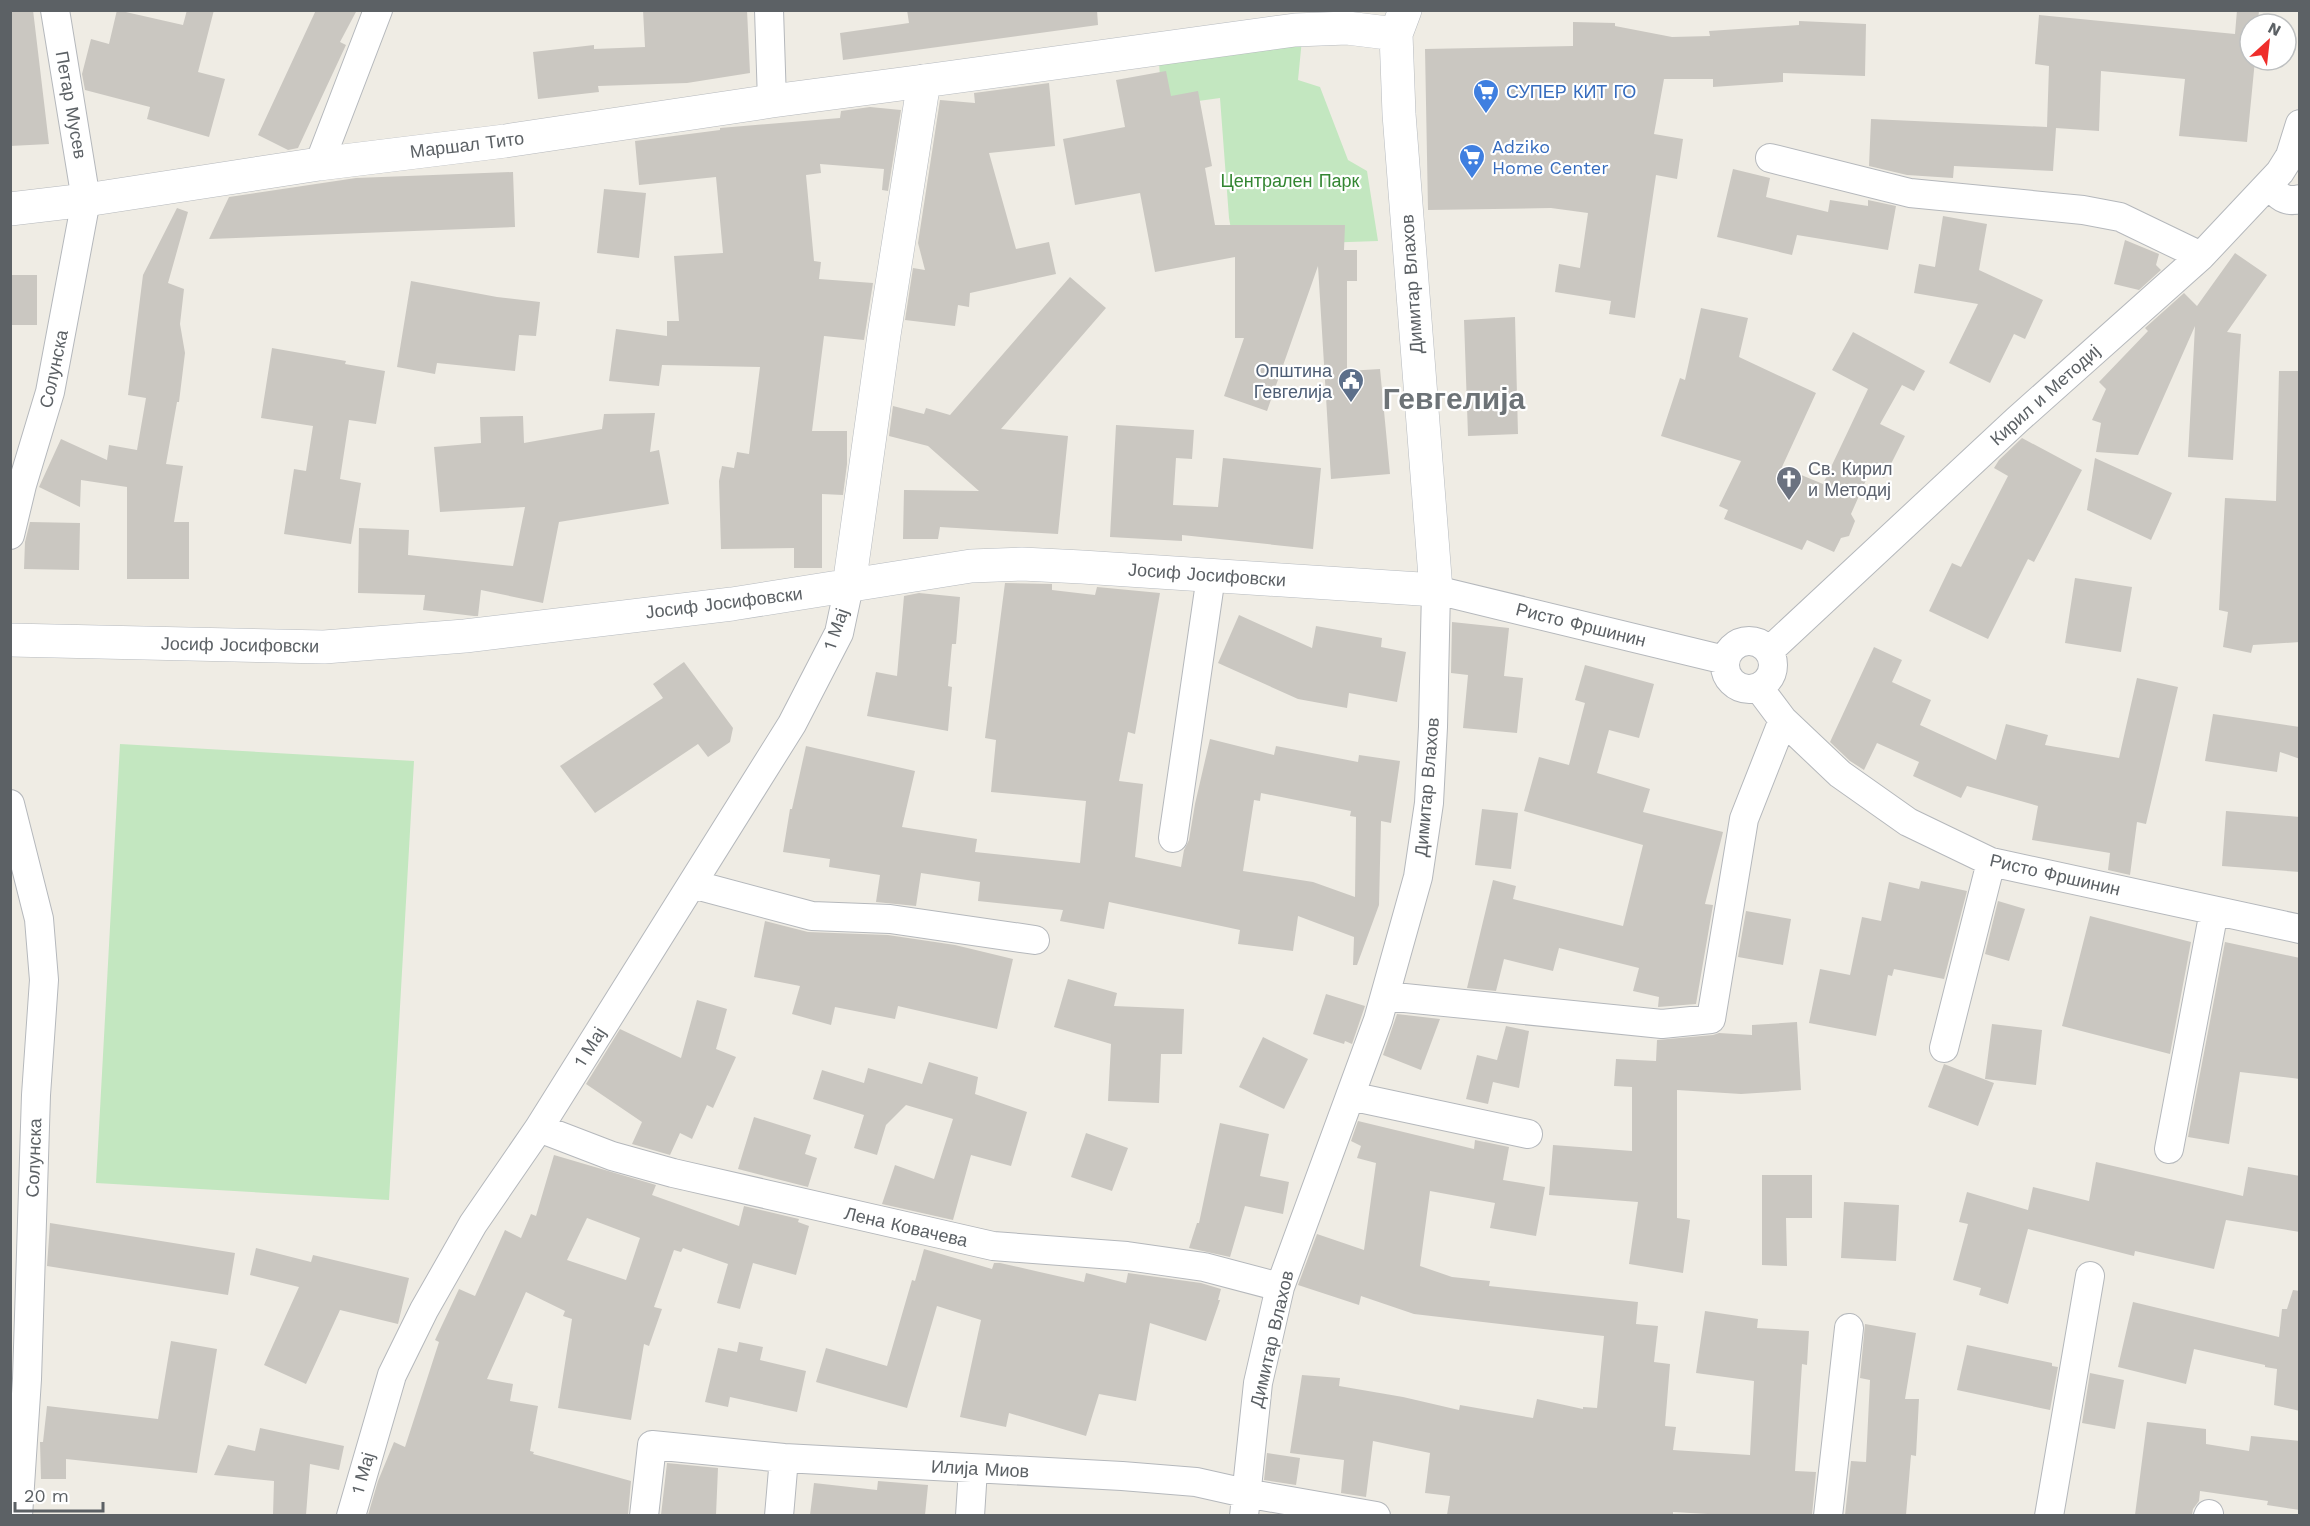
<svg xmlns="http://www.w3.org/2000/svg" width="2310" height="1526" font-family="'Work Sans',sans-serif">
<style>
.green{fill:#c3e7c0}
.building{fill:#cac7c1;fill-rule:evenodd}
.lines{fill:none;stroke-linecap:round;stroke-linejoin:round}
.minor-casing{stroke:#b5b8bc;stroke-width:30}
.tertiary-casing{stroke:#b5b8bc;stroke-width:34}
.secondary-casing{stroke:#b6babf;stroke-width:34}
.minor{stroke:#fff;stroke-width:28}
.tertiary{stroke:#fff;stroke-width:33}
.secondary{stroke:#fff;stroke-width:33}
.labels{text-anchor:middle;stroke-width:4.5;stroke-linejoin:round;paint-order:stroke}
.shop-label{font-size:18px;fill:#366cbe;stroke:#fff;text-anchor:start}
.street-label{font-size:18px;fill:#5c6165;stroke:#fff}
.park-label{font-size:18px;fill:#338632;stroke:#fff}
.service-label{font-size:18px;fill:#4e5e75;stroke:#fff;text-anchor:end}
.worship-label{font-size:18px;fill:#5b616d;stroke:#fff;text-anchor:start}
.town-label{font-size:30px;font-weight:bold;fill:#6d7377;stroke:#fff}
</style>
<rect width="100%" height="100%" fill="#efece4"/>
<!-- green -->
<path class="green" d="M1303 29 1298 80 1320 87 1348 160 1367 171 1378 241 1234 246 1229 218 1220 98 1162 106 1158 48Z
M120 744 414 761 389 1200 96 1183Z"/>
<!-- building -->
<path class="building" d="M10 10H33L49 144 10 146Z
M117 10 183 25 187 10H214L198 72 225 79 209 137 147 119 150 107 85 90 82 74 91 39 109 44Z
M316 10H357L340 42 346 45 298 148 288 150 258 135Z
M643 10H747L750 73 687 83 598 86 599 92 538 99 533 52 594 45V49L645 47Z
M907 10H1097L1098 25 843 60 840 33 909 23Z
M2237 10H2259L2258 24H2250V60H2255L2247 142 2179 136 2185 79 2101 71 2099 131 2056 128 2053 171 1954 166 1953 178 1907 175 1869 166 1871 119 2047 127 2049 66 2035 64 2039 15 2235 34Z
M1799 21 1866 24 1865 76 1783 73V82L1713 87V79H1664L1654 134 1683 139 1677 179 1656 175 1635 318 1609 314 1611 301 1555 292 1559 264 1580 268 1588 213 1551 208 1428 210 1425 49 1573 46V22L1615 23V26L1672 37 1710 36 1709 31 1799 25Z
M1166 71 1171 96 1198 91 1212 166 1205 168 1215 225H1345L1344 250H1357V281H1347V371L1380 369 1390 474 1331 479 1318 266 1267 411 1224 396 1244 338H1235V257L1155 272 1140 193 1075 205 1063 139 1125 127 1116 80Z
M1049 83 1055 146 989 153 1016 249 1049 242 1056 274 970 293 969 307 958 305 955 326 905 320 913 268 925 270 918 243 940 100 975 103 974 93Z
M870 107 901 110 888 191 882 190 884 169 820 164 821 173 806 175 814 261 821 262 819 279 873 283 864 340 824 336 812 431H847V464L843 495 822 494V568H794V548L721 549 719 481 722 466 734 468 737 452 749 454 760 367 662 365 659 386 609 381 616 329 667 336V321H679L674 256 723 253 716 177 639 185 635 141 720 130V128L840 118 841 111Z
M1733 169 1770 178 1766 197 1828 212 1830 200 1868 206V200L1896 206 1888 250 1797 235 1792 255 1717 237Z
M513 172 515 227 209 239 229 197 356 178Z
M604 189 646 193 639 258 597 253Z
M177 208 188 212 168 283 184 289 180 324 185 353 179 402H177L166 464 183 466 174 522H189V579H127V487L81 480 80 507 39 487 61 439 107 460 109 445 137 450 146 398 128 395 143 275Z
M1943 216 1987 224 1979 270 2043 300 2025 339 2014 334 1990 383 1949 363 1978 304 1914 293 1919 264 1935 267Z
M2125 240 2159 254 2156 265 2161 270 2139 290 2114 284Z
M2235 253 2267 275 2227 332 2241 334 2233 460 2188 457 2195 326 2138 455 2096 452 2101 423 2092 420 2106 389 2099 382 2148 331 2145 328 2184 293 2197 306Z
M10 275H37V325H10Z
M1070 277 1106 308 1001 429 1068 436 1058 534 940 527 938 539H903L904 490 979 491 928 446 889 436 893 406 924 414 926 408 950 415Z
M411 281 497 297 540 302 536 336 519 335 515 371 437 363 435 374 397 367Z
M1701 308 1748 318 1739 357 1816 393 1782 467 1823 484 1868 389 1832 370 1853 332 1925 371 1914 391 1902 385 1880 424 1905 436 1884 478 1870 471 1851 514 1855 521 1849 536 1841 538 1834 552 1807 540 1802 550 1724 519 1728 510 1719 506 1741 461 1661 436 1680 378 1685 380Z
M1515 317 1518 434 1468 436 1464 320Z
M272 348 346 361 345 364 385 371 376 424 349 420 340 479 361 483 351 544 284 534 294 469 306 471 313 426 261 418Z
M2279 371H2300V642L2253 645 2251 653 2223 647 2228 612 2219 610 2225 498 2276 501Z
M655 413 650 452 659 450 669 504 559 522 543 603 481 590 478 616H474L423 610 425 595 358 593 359 528 409 530 408 555 513 566 525 507 440 512 434 447 481 443 480 417 523 416 524 443 602 429 604 414Z
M1116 425 1194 430 1192 459 1176 458 1173 505 1218 507 1223 458 1321 468 1313 549 1182 535V541L1110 537Z
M2022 438 2082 470 2034 562 2028 559 1988 639 1929 611 1952 563 1961 567 2008 476 1994 468 1999 460Z
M2095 458 2172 493 2151 540 2087 510Z
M30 522 80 523 79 570 24 569 25 542Z
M2075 578 2132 587 2121 652 2065 643Z
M1005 583 1052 584V590L1095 595 1097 587 1160 593 1135 734 1128 732 1119 781 1143 784 1135 857 1181 867 1184 850 1189 840 1195 804 1210 739 1274 755 1276 746 1358 762 1359 755 1400 761 1391 823 1381 821 1379 905 1357 965H1353L1354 937 1298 916 1293 951 1238 944 1240 930 1109 902 1104 929 1060 921 1063 910 978 901 980 882 921 873 916 906 876 902 880 875 829 867 830 859 783 852 790 809H792L806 746 915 771 902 827 977 839 975 852 1080 863 1086 801 991 792 996 740 985 738ZM1261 793 1351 811 1350 816 1356 817 1355 897 1313 882 1243 871 1254 800 1260 801Z
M919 593 960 597 956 644H952L948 686 952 687 948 731 867 716 876 672 897 676 904 596Z
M1239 615 1312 648 1316 626 1382 638 1381 647 1406 652 1397 702 1349 693 1347 708 1298 699 1218 663Z
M1452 622 1509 628 1504 676 1523 678 1517 733 1463 728 1468 675 1451 673Z
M1874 647 1902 660 1892 682 1931 700 1920 725 1996 760 2006 724 2048 735 2045 745 2119 758 2137 678 2178 687 2146 824 2137 822 2130 875 2108 870 2110 853 2032 840 2038 806 1967 786 1961 798 1913 776 1919 762 1877 743 1864 770 1850 761 1830 742Z
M684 662 733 728 730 742 708 757 698 744 595 813 560 766 663 698 653 684Z
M1585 665 1654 684 1639 738 1609 730 1597 773 1650 789 1643 812 1723 832 1705 904 1713 905 1696 1004 1658 1007 1659 997 1633 991 1639 968 1559 948 1553 971 1504 959 1496 991 1467 988 1493 880 1516 886 1513 899 1623 926 1643 845 1524 811 1539 757 1569 765 1585 703 1575 700Z
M2213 714 2300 727V759L2280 752 2277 772 2205 761Z
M1482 809 1518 813 1511 869 1475 865Z
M2226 811 2300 817V872L2222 866Z
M1921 881 1967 891 1944 979 1894 969 1892 976 1888 975 1876 1036 1809 1023 1820 969 1850 975 1862 917 1881 921 1889 882 1919 889Z
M1998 901 2025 909 2009 961 1985 954Z
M1746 911 1791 919 1783 965 1738 957Z
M2090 916 2191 942 2170 1054 2062 1026Z
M765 921 808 932 888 935 955 945 1013 959 997 1029 898 1006 895 1019 835 1007 831 1025 792 1014 800 986 754 977Z
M2225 942 2300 958V1079L2240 1072 2229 1144 2188 1137Z
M1068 979 1117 993 1114 1006 1184 1009 1182 1054H1161L1159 1103 1108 1101 1111 1044 1054 1027Z
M1326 994 1365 1006 1352 1044 1345 1041 1344 1044 1313 1034Z
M697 1000 727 1009 716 1049 736 1057 713 1108 707 1105 692 1139 680 1133 670 1155 632 1144 642 1122 586 1084 620 1029 681 1058Z
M1397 1014 1440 1019 1421 1070 1383 1055Z
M1797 1022 1801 1090 1741 1094 1677 1090V1218L1690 1220 1683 1273 1629 1264 1638 1202 1549 1195 1553 1145 1632 1151V1087L1614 1086 1616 1059 1656 1061 1657 1040 1713 1035 1719 1033 1752 1035V1025Z
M1992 1024 2042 1030 2036 1085 1985 1079Z
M1506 1026 1529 1031 1519 1088 1493 1082 1488 1104 1466 1099 1477 1055 1497 1060Z
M1263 1037 1308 1059 1284 1109 1239 1087Z
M929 1062 978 1077 975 1094 1027 1112 1011 1166 971 1155 953 1220 882 1204 895 1165 934 1179 953 1119 906 1105 886 1125 877 1155 854 1148 864 1115 813 1099 822 1070 864 1083 868 1068 922 1084Z
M1944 1064 1994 1083 1978 1126 1928 1107Z
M754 1117 811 1135 805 1154 817 1158 808 1187 738 1169Z
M1358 1121 1474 1149 1475 1140 1509 1147 1503 1180 1545 1187 1536 1236 1490 1228 1495 1203 1430 1191 1420 1266 1452 1277 1490 1281 1489 1286 1638 1302 1636 1324 1658 1326 1654 1362 1670 1364 1665 1426 1676 1427 1673 1450 1750 1455 1754 1381 1696 1373 1705 1311 1758 1319 1757 1328 1809 1331 1807 1365 1802 1364 1795 1471 1816 1472 1812 1515H1725L1673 1512V1515H1447L1450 1496 1425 1493 1430 1453 1373 1441 1366 1497 1341 1493 1344 1460 1290 1453 1302 1375 1340 1378 1339 1386 1403 1397 1459 1410 1460 1405 1533 1418 1537 1399 1583 1409V1407L1597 1408 1604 1336 1414 1314 1361 1296 1359 1305 1298 1285 1317 1234 1364 1250 1376 1163 1357 1158 1361 1146 1351 1141Z
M1220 1123 1269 1134 1260 1176 1289 1182 1283 1214 1245 1206 1230 1257 1189 1248 1197 1223H1199Z
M1086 1133 1128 1148 1112 1191 1071 1177Z
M554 1155 656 1185 652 1195 739 1226 744 1206 799 1219 798 1222 809 1226 796 1275 753 1263 740 1309 717 1303 728 1264 683 1248 681 1252 674 1250 654 1307 662 1309 649 1346 644 1344 631 1420 558 1408 572 1319 563 1316 565 1311 526 1292 487 1379 513 1384 510 1401 538 1406 530 1451 534 1452 533 1454 631 1481 628 1515H368L378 1481 394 1442 405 1447 439 1342 435 1340 459 1289 475 1296 505 1230 521 1238 531 1214 536 1216ZM587 1218 640 1238 626 1280 567 1260Z
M2096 1162 2243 1196 2248 1167 2300 1176V1232L2226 1220 2214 1269 2135 1251 2134 1256 2028 1229 2008 1304 1979 1295 1981 1288 1953 1280 1968 1224 1959 1222 1967 1192 2028 1210 2033 1187 2089 1201Z
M1762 1175H1812V1218H1786L1787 1266 1762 1265Z
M1844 1202 1899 1205 1896 1261 1841 1258Z
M50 1223 235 1253 228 1295 47 1266Z
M256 1248 311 1262 313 1255 409 1278 398 1324 340 1310 306 1384 264 1365 299 1287 250 1275Z
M924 1249 992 1269 994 1263H1000L1084 1282 1086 1273 1126 1283 1128 1273 1201 1283 1221 1289 1218 1300H1220L1206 1341 1150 1323 1136 1401 1099 1394 1086 1436 1009 1413 1006 1427 960 1417 981 1320 937 1306 907 1408 816 1382 826 1348 887 1366 912 1280 915 1281Z
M2293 1290 2300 1291V1411L2274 1405 2277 1369 2265 1367V1365L2194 1349 2186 1384 2118 1367 2133 1302 2279 1337 2282 1309H2287Z
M1865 1324 1916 1333 1905 1399H1919L1916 1456 1911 1455 1906 1515H1845L1851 1461 1866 1462 1870 1380 1860 1378Z
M171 1341 217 1349 197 1473 66 1459V1479H41L40 1442H43L47 1406 158 1419Z
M739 1342 763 1347 760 1360 806 1371 797 1412 730 1397 728 1407 705 1402 718 1348 737 1352Z
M1967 1345 2052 1363V1366L2058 1367 2050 1410 1957 1390Z
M2090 1373 2124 1380 2115 1429 2082 1423Z
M2147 1422 2206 1429V1444L2249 1451 2251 1436 2300 1441V1510L2267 1505 2268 1501 2200 1491 2199 1501 2193 1509 2192 1515H2135Z
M260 1428 344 1446 339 1470 310 1464 306 1515H273L274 1481 214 1475 228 1445 255 1451Z
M1267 1453 1300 1458 1296 1485 1264 1480Z
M667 1463 718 1468 716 1515H661Z
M878 1481 928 1485 925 1515H810L814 1483 877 1490Z"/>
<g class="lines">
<defs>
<path id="minor" d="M769 10 772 101
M1770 158 1910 193 2083 210 2120 217 2201 256
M319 164 378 10
M2270 184C2277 196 2285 203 2300 199
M10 535 22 485 50 392 86 200 55 10
M1725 665a24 24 0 1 1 48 0a24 24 0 1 1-48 0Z
M1769 651 2017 420 2201 256 2280 172 2290 156 2300 124
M1759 688 1783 720 1840 774 1908 822 1991 862 2300 929
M10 804 39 919 44 980 36 1095 27 1379 18 1516
M1173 838 1211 576
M692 884 812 916 890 919 1035 940
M1385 996 1662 1024 1711 1019 1744 819 1783 720
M1944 1048 1991 862
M1350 1096 1528 1134
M539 1128 612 1156 673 1173 993 1246 1127 1256 1204 1267 1280 1287
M2169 1149 2214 911
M351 1516 392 1375 424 1310 473 1224 539 1128 792 724 839 633 849 586
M644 1516 652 1445 784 1458 1122 1476 1196 1482 1245 1493 1376 1516
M779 1516 784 1458
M970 1516 973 1469
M1244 1516 1258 1383 1280 1287 1378 1020 1418 877 1429 803 1433 727 1436 590 1725 660
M1828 1516 1849 1328
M2049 1516 2090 1276
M2208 1516 2209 1514"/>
<path id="tertiary" d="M10 209 86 200 319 164 505 141 772 101 924 81"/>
<path id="secondary" d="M849 586 884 335 924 81 1295 30 1347 28 1396 34
M10 640 324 647 465 636 732 604 971 566 1022 564 1082 567 1436 590 1399 114 1396 34 1405 10"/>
</defs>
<!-- minor casing -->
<use href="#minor" class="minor-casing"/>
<!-- tertiary casing -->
<use href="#tertiary" class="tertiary-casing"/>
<!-- secondary casing -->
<use href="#secondary" class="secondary-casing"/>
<!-- minor -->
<use href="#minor" class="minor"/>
<!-- tertiary -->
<use href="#tertiary" class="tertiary"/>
<!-- secondary -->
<use href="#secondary" class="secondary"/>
</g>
<!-- icons -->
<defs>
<symbol id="supermarket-pin" viewBox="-11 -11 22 30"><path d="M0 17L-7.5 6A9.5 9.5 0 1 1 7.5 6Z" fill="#3f7fe0" stroke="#fff"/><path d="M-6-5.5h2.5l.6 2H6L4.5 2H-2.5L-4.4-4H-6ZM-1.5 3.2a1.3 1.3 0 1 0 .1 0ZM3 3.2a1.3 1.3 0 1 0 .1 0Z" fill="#fff"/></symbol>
<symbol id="civic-pin" viewBox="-11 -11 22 30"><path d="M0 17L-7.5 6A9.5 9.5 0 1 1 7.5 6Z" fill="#5c6f8a" stroke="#fff"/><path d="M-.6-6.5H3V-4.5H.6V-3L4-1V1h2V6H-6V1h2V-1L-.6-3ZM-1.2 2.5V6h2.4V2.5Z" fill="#fff"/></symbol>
<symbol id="church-pin" viewBox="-11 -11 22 30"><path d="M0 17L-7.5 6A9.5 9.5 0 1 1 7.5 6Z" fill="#6b7280" stroke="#fff"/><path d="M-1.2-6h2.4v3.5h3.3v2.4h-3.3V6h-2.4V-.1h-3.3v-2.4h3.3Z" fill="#fff"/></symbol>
</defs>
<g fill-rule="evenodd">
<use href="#supermarket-pin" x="1471" y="77" width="30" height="40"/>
<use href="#supermarket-pin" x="1457" y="142" width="30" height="40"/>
<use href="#civic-pin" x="1336" y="366" width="30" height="40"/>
<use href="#church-pin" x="1774" y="464" width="30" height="40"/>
</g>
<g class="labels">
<!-- shop labels -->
<g class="shop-label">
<text x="1506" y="98">СУПЕР КИТ ГО</text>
<text x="1492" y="153">Adziko<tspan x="1492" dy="21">Home Center</tspan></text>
</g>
<!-- street labels -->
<g class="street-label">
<text transform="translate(71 105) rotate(80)" y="6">Петар Мусев</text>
<text transform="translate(467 145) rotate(-7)" y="6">Маршал Тито</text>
<text transform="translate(1412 284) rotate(-94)" y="6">Димитар Влахов</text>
<text transform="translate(54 369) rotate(-78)" y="6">Солунска</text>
<text transform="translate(2045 395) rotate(-42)" y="6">Кирил и Методиј</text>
<text transform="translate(1207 575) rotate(4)" y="6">Јосиф Јосифовски</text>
<text transform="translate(724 603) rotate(-7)" y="6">Јосиф Јосифовски</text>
<text transform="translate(1581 625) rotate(14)" y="6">Ристо Фршинин</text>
<text transform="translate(836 629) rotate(-71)" y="6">1 Мај</text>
<text transform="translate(240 645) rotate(1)" y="6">Јосиф Јосифовски</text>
<text transform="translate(1427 787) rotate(-85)" y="6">Димитар Влахов</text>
<text transform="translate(2055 875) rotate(13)" y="6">Ристо Фршинин</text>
<text transform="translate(590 1047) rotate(-58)" y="6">1 Мај</text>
<text transform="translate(34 1158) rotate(-88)" y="6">Солунска</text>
<text transform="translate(906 1227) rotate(13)" y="6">Лена Ковачева</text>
<text transform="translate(1272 1339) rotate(-77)" y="6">Димитар Влахов</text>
<text transform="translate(980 1469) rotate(3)" y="6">Илија Миов</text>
<text transform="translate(363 1473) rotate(-74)" y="6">1 Мај</text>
</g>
<!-- park labels -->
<g class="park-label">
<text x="1290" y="187">Централен Парк</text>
</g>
<!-- service labels -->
<g class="service-label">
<text x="1332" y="377">Општина<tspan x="1332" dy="21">Гевгелија</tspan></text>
</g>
<!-- worship labels -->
<g class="worship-label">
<text x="1808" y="475">Св. Кирил<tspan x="1808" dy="21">и Методиј</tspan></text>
</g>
<!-- town labels -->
<g class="town-label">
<text x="1454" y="409">Гевгелија</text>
</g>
</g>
<!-- border -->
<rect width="2310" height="1526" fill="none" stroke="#5c6165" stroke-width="24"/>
<!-- north arrow -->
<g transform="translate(2268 42) rotate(27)"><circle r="28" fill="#ffffff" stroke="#bec0c1" stroke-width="1.5"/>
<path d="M0-4.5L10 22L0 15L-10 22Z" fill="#ef2e2b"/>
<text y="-9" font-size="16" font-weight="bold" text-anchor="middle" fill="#5c6165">N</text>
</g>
<!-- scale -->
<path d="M15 1502v9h88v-9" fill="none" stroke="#5c6165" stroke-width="3"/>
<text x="24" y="1502" font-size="18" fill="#5c6165" stroke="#ffffff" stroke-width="4.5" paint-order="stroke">20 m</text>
</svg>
